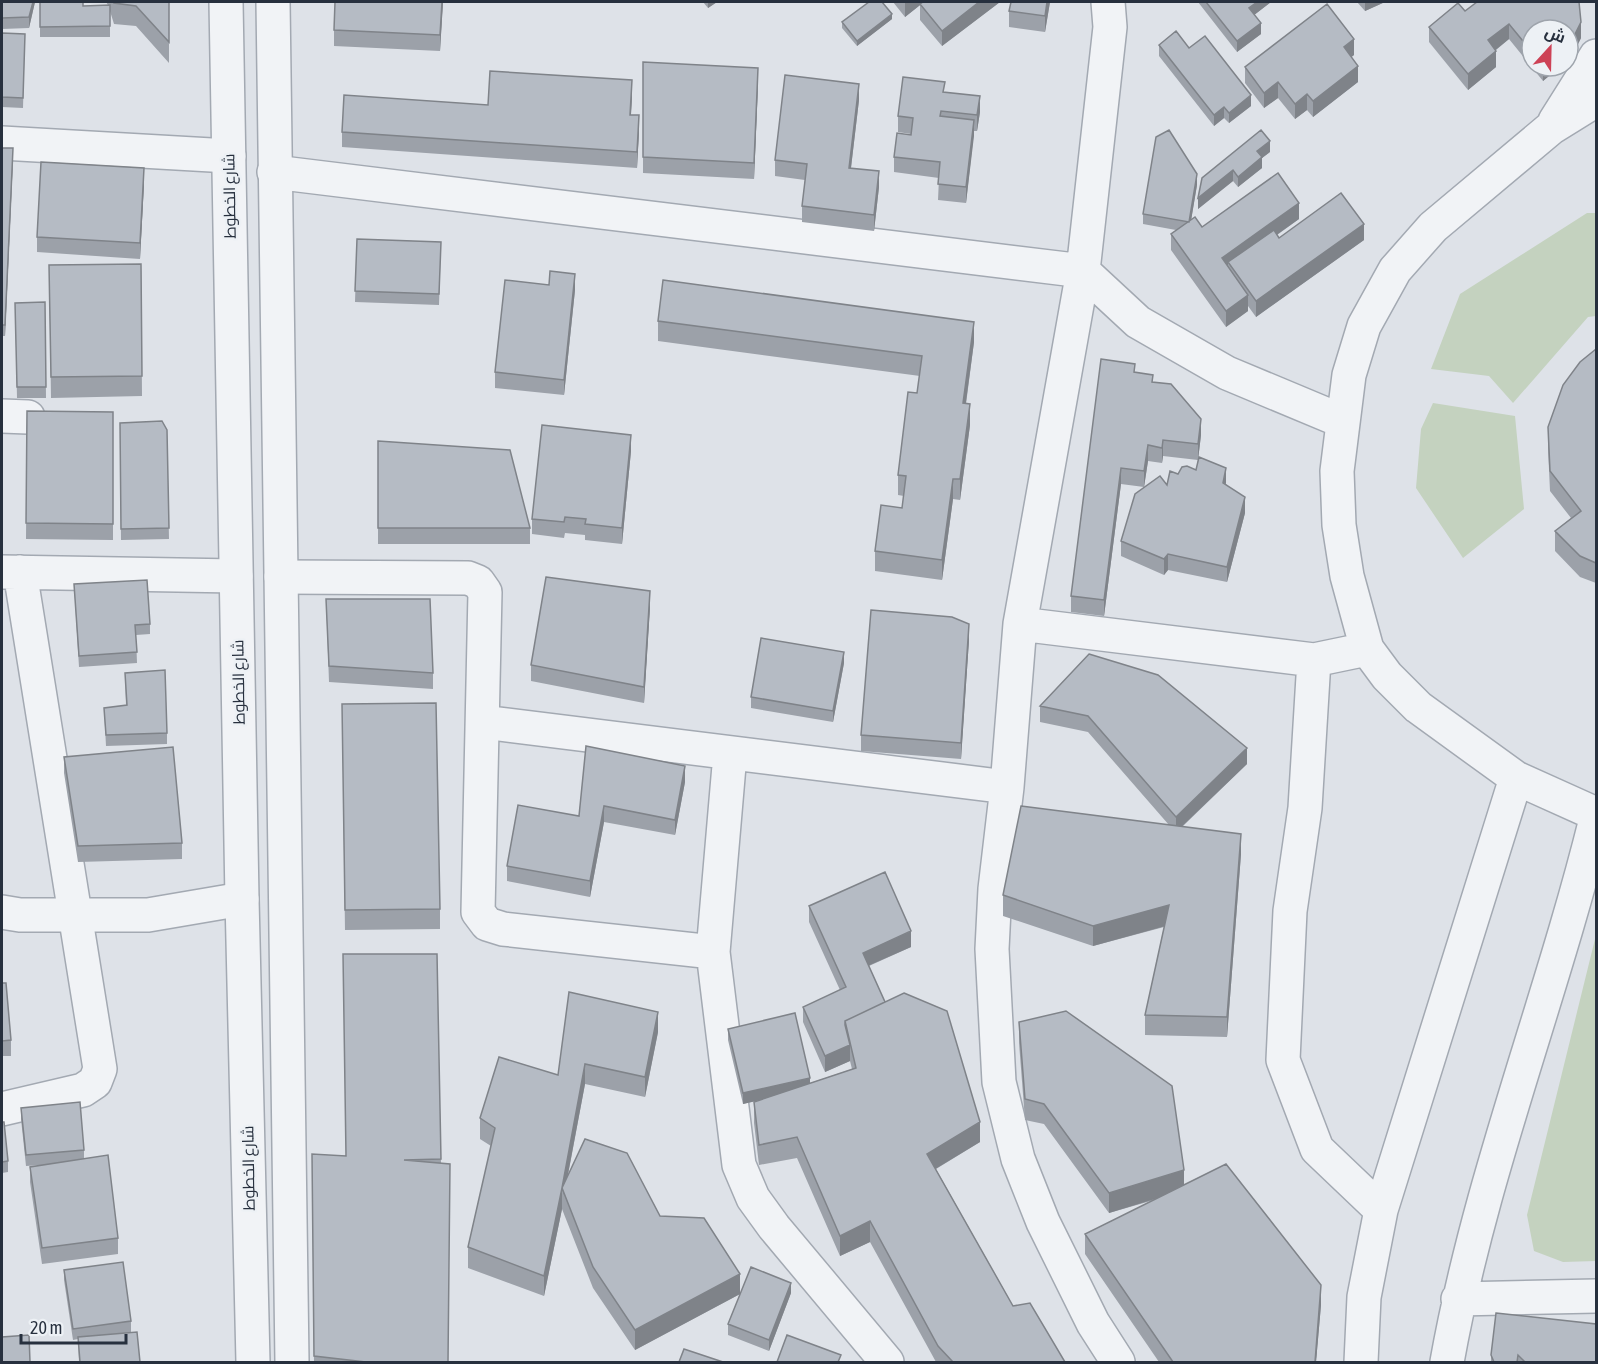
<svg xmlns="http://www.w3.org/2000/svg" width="1598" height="1364" font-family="'Asap Condensed',Cairo,sans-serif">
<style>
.green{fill:#c4d2bf}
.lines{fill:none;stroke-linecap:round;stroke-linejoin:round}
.minor-casing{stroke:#a3a9b2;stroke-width:36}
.tertiary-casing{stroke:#a3a9b2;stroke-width:36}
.minor{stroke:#f1f3f6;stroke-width:33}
.tertiary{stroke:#f1f3f6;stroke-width:33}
.wall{fill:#9ca1a9;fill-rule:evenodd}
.shaded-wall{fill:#7f8389}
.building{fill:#b5bbc4;stroke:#7f8389;stroke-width:1.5}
.labels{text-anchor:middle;stroke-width:5;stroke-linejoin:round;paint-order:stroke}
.street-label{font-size:16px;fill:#27303e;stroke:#edf1f5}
</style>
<rect width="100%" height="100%" fill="#dee2e8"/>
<!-- green -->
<path class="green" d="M1587 213H1596V316L1588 317 1513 403 1489 376 1431 369 1460 294Z
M1433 403 1515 416 1524 509 1463 558 1416 488 1421 429Z
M1596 935V1261L1563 1262 1534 1251 1527 1215Z"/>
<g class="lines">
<defs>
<path id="minor" d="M1108 2 1110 27 1083 271 1020 624 1007 787 995 889 992 949 999 1082 1018 1159 1043 1222 1093 1323 1118 1362
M1596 100 1551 128 1433 227 1395 270 1364 326 1349 375 1337 471 1339 525 1347 576 1367 649 1387 676 1418 707 1516 778 1596 814
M1555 121 1596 56
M2 143 229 156
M274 172 1083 271 1138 322 1227 373 1342 421
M2 416 28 417
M2 572 236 576
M281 577 468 578 478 582 485 592 478 912 487 924 503 929 713 952 739 1165 753 1198 774 1227 887 1362
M1020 624 1314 660 1367 649
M1314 660 1305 808 1290 911 1283 1060 1317 1149 1381 1210
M483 722 1007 787
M2 912 20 915H148L242 899
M713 952 730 754
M2 1109 83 1090 95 1082 100 1069 20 572
M1458 1299 1596 1296
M1361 1362 1364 1297 1381 1210 1516 778
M1447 1362C1480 1177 1551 1001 1596 819"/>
<path id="tertiary" d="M226 2 242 899 253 1362
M273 2 292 1362"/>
</defs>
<!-- minor casing -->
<use href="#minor" class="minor-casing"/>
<!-- tertiary casing -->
<use href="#tertiary" class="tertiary-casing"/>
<!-- minor -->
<use href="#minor" class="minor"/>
<!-- tertiary -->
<use href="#tertiary" class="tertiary"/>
</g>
<!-- wall -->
<path class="wall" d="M2 2H35L29 28 2 29Z
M40 2H58L83 6 108 5 106 2H169V63L136 26 114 24 110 11V37H40Z
M443 2 440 51 334 46V30Z
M703 2H717L708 8Z
M893 2H1000L942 46 920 20V5L905 17Z
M1050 2 1045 32 1009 27V11Z
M1198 2H1271L1254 15 1261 34 1237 52Z
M1357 2H1385L1365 11Z
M1465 11 1581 38 1571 58 1532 30V66H1561L1543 81 1509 39 1496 50V67L1468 90 1429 42V27Z
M892 19 857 46 842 28V22Z
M2 33 25 34 23 108 2 107Z
M1159 45 1189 48 1251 106 1229 123 1224 118 1214 126 1159 56Z
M1354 55 1351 57 1358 82 1313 117 1307 110 1295 119 1278 98 1264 108 1245 83V67Z
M643 62 758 84 754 179 643 173Z
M945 92 980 112 977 131H974L966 203 938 200 939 178 894 172V157L911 134 898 132V116Z
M632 96 631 115 639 131 637 168 342 147V132L488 105Z
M859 100 851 168 879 187 874 231 802 222V206L805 180 775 176V160Z
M2 148 13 159 5 336H2Z
M1270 152 1262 158V168L1238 187 1233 181 1198 209 1202 178Z
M144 184 140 259 37 252V237Z
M1197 185 1191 220 1202 227 1299 219 1277 235 1279 238 1364 240 1256 317 1248 306V311L1226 327 1171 250V234L1176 230 1143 224V214Z
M357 239 441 242 439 305 355 302Z
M141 264 142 396 51 398 49 265Z
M575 290 564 395 495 388V372Z
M45 302 46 398H17L15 303Z
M658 321 974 342 966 404 970 425 960 500 953 499 942 580 875 571V551L902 508 904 496 898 495V475L917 393 920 376 658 341Z
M1596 349V583L1580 577 1555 551V531L1571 518 1550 491 1548 448V427Z
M1135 372 1153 382 1201 435 1198 460 1226 484 1245 513 1227 582 1168 570 1164 575 1121 556V541L1144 487 1121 484 1104 616 1071 612V596ZM1163 456 1198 460 1196 470 1178 474 1167 485 1144 487 1148 461 1162 463Z
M27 411 113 412V540L26 539Z
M120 423 167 430 169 539 121 540Z
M378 441 530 528V544H378Z
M631 451 622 544 585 540V535L565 533 564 538 532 534V519Z
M74 584 150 624V634L136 635 137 663 79 667Z
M326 599 433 673V689L329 682Z
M650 607 644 703 531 681V665Z
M969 640 961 759 861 751V735Z
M1089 654 1247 764 1183 826 1241 854 1227 1037 1145 1035V1015L1164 927 1093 946 1003 916V895L1169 825 1088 732 1040 722V706Z
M844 663 833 722 751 708V697Z
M125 673 167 733V744L106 746 104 708 126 706Z
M342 704 440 909V929L345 930Z
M586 746 685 782 675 835 604 822 590 897 507 881V866L579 816Z
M64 757 182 843V859L78 862 64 773Z
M809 906 911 947 869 966 885 1002 980 1142 936 1169 1013 1306 1065 1362H936L870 1242 840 1256 797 1158 759 1165 754 1123V1102L763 1099 743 1104 728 1040V1029L810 1083 852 1069 850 1061 825 1072 803 1022V1007L840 990 809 922Z
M437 954 441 1163 448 1362H314L312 1154 346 1156Z
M2 983 11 1040V1056H2Z
M1019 1022 1184 1185 1321 1305 1316 1362H1159L1085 1254V1234L1154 1200 1109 1213 1044 1124 1025 1120 1019 1043Z
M658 1032 645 1097 585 1084 568 1175 660 1216 740 1294 791 1293 769 1351 728 1335V1324L740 1294 635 1350 593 1288 562 1209 544 1296 468 1268V1247L491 1146 480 1139V1118L558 1075Z
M21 1108 84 1150V1159L118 1238V1254L42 1264 30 1182V1167L42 1165 26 1166 21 1119Z
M2 1122 8 1161V1172L2 1173Z
M64 1270 131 1321V1332L140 1362H79L78 1339 73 1340 64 1280Z
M1596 1324V1362H1491V1355Z"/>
<!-- shaded-wall -->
<path class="shaded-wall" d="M33 2H35L29 28V17Z
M442 2H443L440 51V35Z
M708 2H717L708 8Z
M905 2H924L905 17Z
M979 2H1000L942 46V31Z
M1047 2H1050L1045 32V16Z
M1257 2H1271L1249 19V8Z
M1365 2H1385L1365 11Z
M892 14V19L857 46V41Z
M1581 22V38L1571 58 1568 60V45Z
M1261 23V34L1237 52V41Z
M1509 24V39L1488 56V40Z
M1354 39V55L1344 63V47Z
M1496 51V67L1468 90V74Z
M1358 66V82L1313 117V101Z
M1543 66H1561L1543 81Z
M758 68V84L754 179V163Z
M632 80V96L630 131V115Z
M1278 82V98L1264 108V93Z
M859 84V100L849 184V168Z
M1307 94V110L1295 119V104Z
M1251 95V106L1229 123V113Z
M980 96V112L977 131V115Z
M1224 107V118L1214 126V115Z
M639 115V131L637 168V152Z
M974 120V136L966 203V187Z
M1270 141V152L1262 158V168L1238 187V177L1257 151Z
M13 148V159L5 336V325Z
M144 168V184L140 259V243Z
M1233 170V181L1198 209V198Z
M879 171V187L874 231V215Z
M1197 174V185L1189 233V222Z
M1299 203V219L1231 267 1228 262V270L1222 258Z
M1364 224V240L1256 317V301Z
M575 274V290L564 395V380Z
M1248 295V311L1226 327V311Z
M974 322V342L963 424V403Z
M970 404V425L960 500V479Z
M1201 419V435L1198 460V444Z
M631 435V451L622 544V528Z
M1163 440V456L1162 463V448Z
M1148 445V461L1144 487V471Z
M1121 468V484L1104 616V600Z
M1226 468V484L1223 483Z
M953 479V499L942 580V560Z
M1245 497V513L1227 582V567Z
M1168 554V570L1164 575V559Z
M650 591V607L644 703V687Z
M969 624V640L961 759V743Z
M844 652V663L833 722V711Z
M1247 748V764L1176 832V817Z
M685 766V782L675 835V820Z
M604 806V822L590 897V881Z
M1241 834V854L1227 1037V1017Z
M1169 905V925L1093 946V926Z
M911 931V947L863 968V953Z
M658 1012V1032L645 1097V1077Z
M850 1045V1061L825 1072V1056Z
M585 1064V1084L564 1195 562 1188Z
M810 1078V1089L743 1104V1093Z
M980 1122V1142L927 1174V1154Z
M1184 1170V1190L1109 1213V1193Z
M562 1188V1209L544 1296V1276Z
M870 1221V1242L840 1256V1236Z
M740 1274V1294L635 1350V1330Z
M791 1283V1293L769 1351V1340Z
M1321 1285V1305L1316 1362H1315Z"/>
<!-- building -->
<path class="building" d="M2 2H33L29 17 2 18Z
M40 2H83V6L110 5V26L40 27Z
M114 2H169V42L136 6 114 3Z
M335 2H442L440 35 334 30Z
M869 2H882L892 14 857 41 842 22Z
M923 2H979L942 31 920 4Z
M1011 2H1047L1045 16 1009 11Z
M1206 2H1257L1249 8 1261 23 1237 41Z
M1477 2H1579L1581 22 1571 42 1568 45V30H1532V52L1509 24 1488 40 1496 51 1468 74 1429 27 1458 3 1465 11Z
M1327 4 1354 39 1344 47 1358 66 1313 101 1307 94 1295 104 1278 82 1264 93 1245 67Z
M1176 31 1189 48 1205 36 1251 95 1229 113 1224 107 1214 115 1159 45Z
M2 33 25 34 23 98 2 97Z
M643 62 758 68 754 163 643 157Z
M490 71 632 80 630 115H639L637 152 342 132 344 95 488 105Z
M785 75 859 84 849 168 879 171 874 215 802 206 807 164 775 160Z
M903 77 945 82 943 92 980 96 977 115 941 111 940 116 974 120 966 187 938 184 940 162 894 157 897 133 911 135 913 118 898 116Z
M1169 130 1197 174 1189 222 1143 214 1156 137Z
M1261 130 1270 141 1257 151 1262 157 1238 177 1233 170 1198 198 1202 178Z
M2 148H13L5 325H2Z
M41 162 144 168 140 243 37 237Z
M1278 173 1299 203 1222 258 1248 295 1226 311 1171 234 1195 217 1202 227Z
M1341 193 1364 224 1256 301 1228 262 1274 230 1279 238Z
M357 239 441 242 439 294 355 291Z
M141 264 142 376 51 377 49 265Z
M550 271 575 274 564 380 495 372 505 280 549 285Z
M663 280 974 322 963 403 970 404 960 479H953L942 560 875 551 881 505 902 508 906 476 898 475 908 392 917 393 922 356 658 321Z
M45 302 46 387H17L15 303Z
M1596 349V563L1580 556 1555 531 1581 511 1550 471 1548 427 1563 385 1580 362Z
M1101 359 1135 364 1134 372 1153 375 1152 382 1171 384 1201 419 1198 444 1163 440 1162 448 1148 445 1144 471 1121 468 1104 600 1071 596Z
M27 411 113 412V524L26 523Z
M162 421 167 430 169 528 121 529 120 423Z
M542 425 631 435 622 528 585 524 586 519 565 517 564 522 532 519Z
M378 441 510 450 530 528H378Z
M1199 457 1226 468 1223 483 1245 497 1227 567 1168 554 1164 559 1121 541 1135 494 1160 476 1167 485 1170 471 1178 474 1182 467 1187 466 1196 470Z
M546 577 650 591 644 687 531 665Z
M147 580 150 624 135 625 137 652 79 656 74 584Z
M326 599H430L433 673 329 666Z
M871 610 952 617 969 624 961 743 861 735Z
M761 638 844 652 833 711 751 697Z
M1089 654 1158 675 1247 748 1176 817 1088 716 1040 706Z
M165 670 167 733 106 735 104 708 127 705 125 673Z
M436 703 440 909 345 910 342 704Z
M586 746 685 766 675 820 604 806 590 881 507 866 518 805 579 816Z
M173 747 182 843 78 846 64 757Z
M1021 806 1241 834 1227 1017 1145 1015 1169 905 1093 926 1003 895Z
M885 872 911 931 863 953 885 1002 845 1021V1025L850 1045 825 1056 803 1007 846 987 809 906Z
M343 954H437L441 1159 404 1160 450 1164 448 1362H366L314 1356 312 1154 346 1156Z
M2 983H6L11 1040 2 1041Z
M569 992 658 1012 645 1077 585 1064 562 1188 585 1139 627 1153 660 1216 704 1218 740 1274 635 1330 593 1267 562 1188 544 1276 468 1247 495 1128 480 1118 499 1057 558 1075Z
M904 993 947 1011 980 1122 927 1154 1013 1306 1030 1303 1065 1362H953L938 1346 870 1221 840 1236 797 1137 759 1145 754 1102 856 1068 845 1021Z
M1066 1011 1172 1086 1184 1170 1109 1193 1044 1104 1025 1099 1019 1022Z
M795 1013 810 1078 743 1093 728 1029Z
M80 1102 84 1150 26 1155 21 1108Z
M2 1122H4L8 1161 2 1162Z
M108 1155 118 1238 42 1248 30 1167Z
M1226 1164 1321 1285 1315 1362H1173L1085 1234Z
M123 1262 131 1321 73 1329 64 1270Z
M751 1267 791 1283 769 1340 728 1324Z
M1496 1313 1596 1324V1362H1525L1518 1355 1517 1362H1494L1491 1355Z
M137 1332 140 1362H80L78 1337Z
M29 1335 30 1362H2V1337Z
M787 1335 841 1355 838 1362H777Z
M684 1349 723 1362H679Z"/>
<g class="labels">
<!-- street labels -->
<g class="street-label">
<text transform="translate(229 196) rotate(-91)" y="6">شارع الخطوط</text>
<text transform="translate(238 682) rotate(-91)" y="6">شارع الخطوط</text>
<text transform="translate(248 1168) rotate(-91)" y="6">شارع الخطوط</text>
</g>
</g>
<!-- border -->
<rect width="1598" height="1364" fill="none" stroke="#27303e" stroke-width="6"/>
<!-- north arrow -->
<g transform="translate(1550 48) rotate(22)"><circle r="28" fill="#edf1f5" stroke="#9ea4ac" stroke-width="1.5"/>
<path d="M0-4.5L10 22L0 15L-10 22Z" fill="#cd4256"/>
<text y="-9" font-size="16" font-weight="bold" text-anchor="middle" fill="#27303e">ش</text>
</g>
<!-- scale -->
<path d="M21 1334v9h105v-9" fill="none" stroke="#27303e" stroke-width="3"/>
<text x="30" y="1334" font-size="18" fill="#27303e" stroke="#edf1f5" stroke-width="4.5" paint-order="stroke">20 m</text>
</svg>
